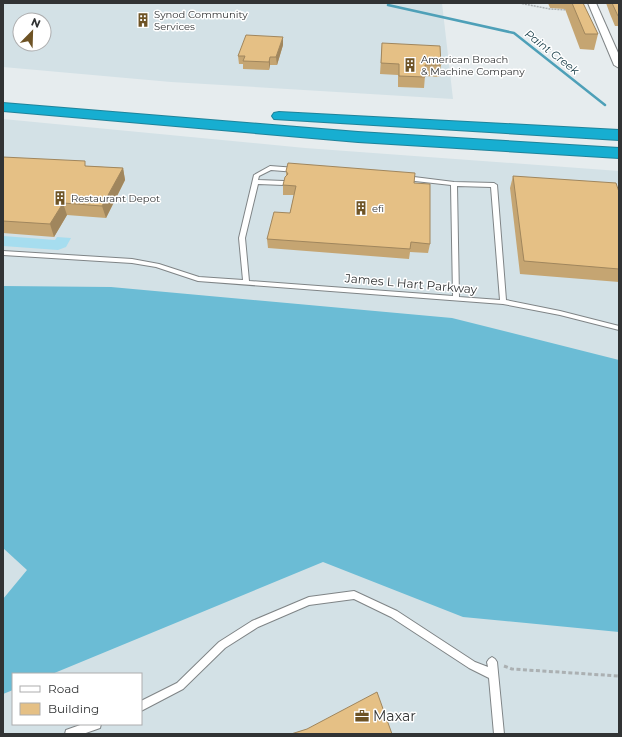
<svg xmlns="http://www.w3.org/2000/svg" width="622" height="737" font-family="Montserrat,sans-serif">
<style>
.built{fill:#d3e1e6;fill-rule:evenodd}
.green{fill:#a6ddef}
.forest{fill:#6bbcd5}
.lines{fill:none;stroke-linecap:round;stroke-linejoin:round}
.stream{stroke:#4ea0b8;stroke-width:2.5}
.lane-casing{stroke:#7f8486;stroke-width:2}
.street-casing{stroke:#7f8486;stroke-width:2}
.highway-casing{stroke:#20839a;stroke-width:2}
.path-far1{stroke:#abb0b2;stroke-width:1.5;stroke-dasharray:2 1;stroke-linecap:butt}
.path{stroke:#abb0b2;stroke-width:3;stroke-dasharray:4 2.5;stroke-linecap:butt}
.lane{fill:#fff;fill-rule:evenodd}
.street{fill:#fff;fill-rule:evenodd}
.highway{fill:#17aed1;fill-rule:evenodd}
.wall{fill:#c5a572}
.shaded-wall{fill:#a0865d}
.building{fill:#e5c085;stroke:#a0865d}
.labels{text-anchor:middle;stroke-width:3;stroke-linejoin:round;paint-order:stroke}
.far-poi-label{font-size:10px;fill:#313334;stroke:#fff;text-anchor:start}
.far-water-label{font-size:11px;font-style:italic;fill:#153b46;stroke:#fff}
.street-label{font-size:12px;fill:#313334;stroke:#fff}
.near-poi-label{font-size:14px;fill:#313334;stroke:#fff;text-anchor:start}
</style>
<rect width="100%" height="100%" fill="#e6ecee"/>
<!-- built -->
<path class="built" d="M3 3H442L453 99 171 82 3 67ZM20 20H44V44H20Z
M3 119 305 148 619 171V734H3ZM13 674H141V724H13Z"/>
<!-- green -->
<path class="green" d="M3 236 55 240 57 237 71 238 66 247 58 250 3 246Z"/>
<!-- forest -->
<path class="forest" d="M3 286 111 287 452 318 619 360V632L463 617 323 562 52 674H13V690L3 694V599L27 570 3 548Z"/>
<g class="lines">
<!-- stream -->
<path class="stream" d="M388 5 514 33 605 105"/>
<defs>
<path id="lane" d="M270 166 296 168 299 170 296 172 271 170 259 176 258 180 284 181 287 183 284 185 258 184 245 238 249 281 453 296 451 185 406 180 403 178 406 176 454 182 494 183 497 185 506 300 560 311 619 326V330L560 315 503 304 198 281 156 267 132 263 3 255V251L132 259 159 264 199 277 243 280 239 238 254 175ZM457 186 491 187 500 300 459 297Z
M354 591 397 611 475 662 488 667 487 662 489 659 492 657 495 659 497 662 504 734H494L489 678 469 668 391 617 354 599 309 605 258 627 225 648 183 689 141 711V701L177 683 219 642 252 621 309 597Z
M83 724H101L100 728 83 734H65L66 730Z"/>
<path id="street" d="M588 3H596L619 55V68L614 65Z"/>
<path id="highway" d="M3 103 358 132 619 148V158L358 142 3 111Z
M279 112 619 130V140L274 119 272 116 274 113Z"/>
</defs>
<!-- lane casing -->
<use href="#lane" class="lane-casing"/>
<!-- street casing -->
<use href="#street" class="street-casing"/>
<!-- highway casing -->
<use href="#highway" class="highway-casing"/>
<!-- path-far1 -->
<path class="path-far1" d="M519 3 550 9 568 10"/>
<!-- path -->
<path class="path" d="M504 666 512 669 619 676"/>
<!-- lane -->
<use href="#lane" class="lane"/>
<!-- street -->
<use href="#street" class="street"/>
<!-- highway -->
<use href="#highway" class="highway"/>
</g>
<!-- wall -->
<path class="wall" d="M548 3H583L598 34 594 50 580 49 565 9 550 8Z
M606 3H619V27V26H615L610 14Z
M382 43 441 65 439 77 425 76 424 88 398 87V75L380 74Z
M283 45 277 65H270L269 70 243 69V64H239L238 56Z
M3 157 87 166 123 168 125 180 106 218 67 215 54 237 3 233Z
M286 171 414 183 430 244 428 253 410 252 409 259 268 248 267 239 290 213 294 195H283V185L286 176Z
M513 176 619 192V282L520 274 510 188Z"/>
<!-- shaded-wall -->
<path class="shaded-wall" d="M283 37V45L277 65 276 57Z
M270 57V65L269 70V62Z
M123 168 125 180 106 218 102 206Z
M63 203 67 215 54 237 50 224Z"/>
<!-- building -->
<path class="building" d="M572 3H583L598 34H585Z
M612 3H619V16H618Z
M246 35 283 37 276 57H270L269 62 243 61 245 56H238Z
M382 43 440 46 441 65H425V77L399 76V64L381 63Z
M3 157 85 161V166L123 168 102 206 63 203 50 224 3 221Z
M288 163 415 173 414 183 430 184V244L411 242 410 249 267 239 274 212 290 213 296 186 283 185 285 177 288 174 286 171Z
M513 176 616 183 619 192V269L524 261Z
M377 692 392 734H291L307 729Z"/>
<!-- icons -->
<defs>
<symbol id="building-bare" viewBox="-9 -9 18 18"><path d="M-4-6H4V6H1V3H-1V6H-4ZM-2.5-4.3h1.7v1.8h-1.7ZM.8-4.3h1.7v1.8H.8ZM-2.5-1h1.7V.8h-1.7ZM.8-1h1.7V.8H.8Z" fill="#6e5325" stroke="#fff" stroke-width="2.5" paint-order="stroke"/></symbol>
<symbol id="office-bare" viewBox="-9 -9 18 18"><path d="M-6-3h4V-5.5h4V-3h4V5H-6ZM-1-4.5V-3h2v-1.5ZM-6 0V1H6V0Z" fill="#6e5325" stroke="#fff" stroke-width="2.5" paint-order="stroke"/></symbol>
</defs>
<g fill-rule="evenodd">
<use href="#building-bare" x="133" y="10" width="20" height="20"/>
<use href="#building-bare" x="400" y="55" width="20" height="20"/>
<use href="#building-bare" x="50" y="188" width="20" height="20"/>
<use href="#building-bare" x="351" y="198" width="20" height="20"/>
<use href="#office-bare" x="352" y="706" width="20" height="20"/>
</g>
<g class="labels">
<!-- far-poi labels -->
<g class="far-poi-label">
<text x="154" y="18">Synod Community<tspan x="154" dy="12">Services</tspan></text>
<text x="421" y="63">American Broach<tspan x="421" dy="12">&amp; Machine Company</tspan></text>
<text x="71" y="202">Restaurant Depot</text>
<text x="372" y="212">efi</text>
</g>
<!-- far-water labels -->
<g class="far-water-label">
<text transform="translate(552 52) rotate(38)" y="4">Paint Creek</text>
</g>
<!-- street labels -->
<g class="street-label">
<text transform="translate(411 284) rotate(5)" y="4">James L Hart Parkway</text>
</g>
<!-- near-poi labels -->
<g class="near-poi-label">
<text x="373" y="721">Maxar</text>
</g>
</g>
<!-- border -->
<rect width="622" height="737" fill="none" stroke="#313334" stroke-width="8"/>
<!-- legend -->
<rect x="12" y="673" width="130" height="52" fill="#ffffff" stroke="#adadae"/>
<rect x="20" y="686" width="20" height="6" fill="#ffffff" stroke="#adadae"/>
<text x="48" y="693" font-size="12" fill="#313334">Road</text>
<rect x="20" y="703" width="20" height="12" fill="#e5c085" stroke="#adadae"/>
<text x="48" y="713" font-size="12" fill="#313334">Building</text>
<!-- north arrow -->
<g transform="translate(32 32) rotate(23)"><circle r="19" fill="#ffffff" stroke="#adadae"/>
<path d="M0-3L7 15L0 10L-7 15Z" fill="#6e5325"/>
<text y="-6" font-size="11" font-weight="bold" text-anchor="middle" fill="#313334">N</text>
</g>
</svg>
